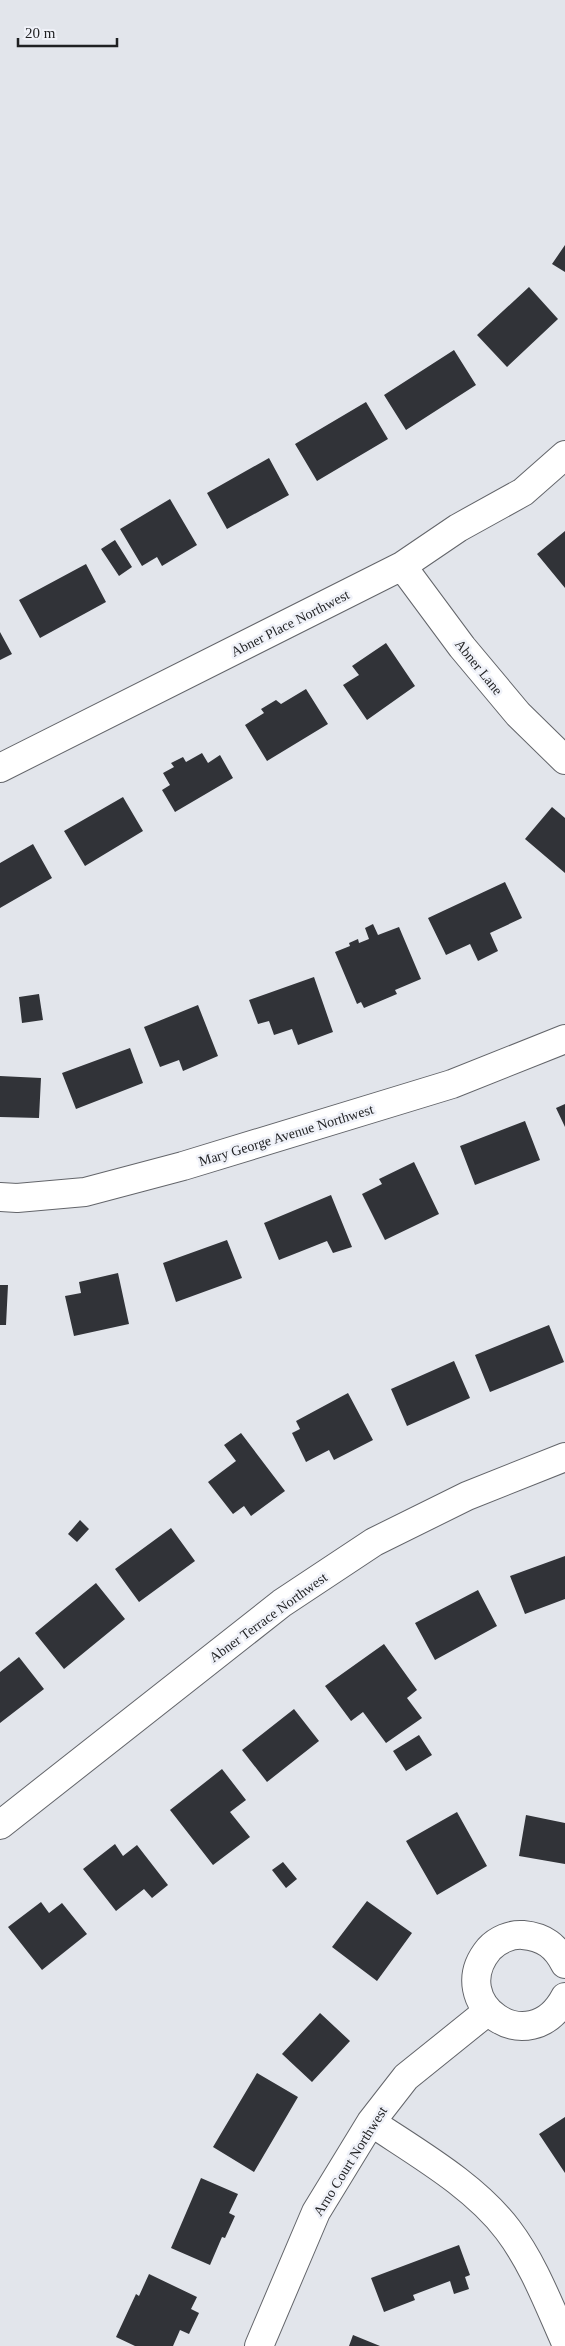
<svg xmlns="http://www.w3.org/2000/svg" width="565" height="2346" font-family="Georgia,serif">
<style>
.building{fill:#313338}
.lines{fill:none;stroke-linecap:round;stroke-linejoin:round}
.minor-casing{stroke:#63656a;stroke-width:30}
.minor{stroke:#fff;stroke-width:28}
.labels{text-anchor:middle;stroke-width:5;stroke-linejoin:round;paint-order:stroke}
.street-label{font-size:14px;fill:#1f2022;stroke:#f0f2f9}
</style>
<rect width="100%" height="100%" fill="#e2e5eb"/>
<!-- building -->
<path class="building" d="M565 245V272L552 264Z
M529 287 558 319 507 367 477 335Z
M454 350 476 385 406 430 384 395Z
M366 402 388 439 317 481 295 444Z
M269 458 289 495 227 529 207 493Z
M170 499 197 545 162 566 157 557 142 566 120 529Z
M565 531V588L537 554Z
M115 540 132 567 119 576 101 549Z
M86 564 106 602 40 638 19 600Z
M0 632 12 654 0 660Z
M386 643 415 686 367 720 343 685 359 675 352 666Z
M306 689 328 724 267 761 245 725 264 713 261 709 276 700 281 704Z
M202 753 208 763 220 755 233 778 175 812 162 790 170 785 163 773 174 767 171 763 183 757 186 762Z
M123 797 143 831 85 866 64 831Z
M552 807 565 818V873L525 839Z
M33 844 52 878 0 908V863Z
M505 882 522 918 490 933 498 951 478 961 470 944 446 955 428 918Z
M373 924 378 935 399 927 421 979 395 990 397 994 364 1008 361 1002 357 1004 335 952 350 946 349 943 358 939 359 943 369 939 365 928Z
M314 977 333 1032 298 1045 292 1029 274 1035 269 1021 258 1024 249 1000Z
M39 994 43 1020 22 1023 19 997Z
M198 1005 218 1056 183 1071 179 1060 160 1067 144 1027Z
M130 1048 143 1083 76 1109 62 1073Z
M0 1076 41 1078 39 1118 0 1117Z
M565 1104V1127L556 1108Z
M525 1121 540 1160 475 1185 460 1146Z
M414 1162 439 1214 385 1240 362 1194 382 1184 379 1179Z
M331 1195 352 1247 333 1253 327 1241 279 1260 264 1223Z
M227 1240 242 1278 176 1302 163 1263Z
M118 1273 129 1324 74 1336 65 1296 81 1293 79 1282Z
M0 1285H8L6 1325H0Z
M549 1325 564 1362 490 1392 475 1355Z
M454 1361 470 1398 407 1426 391 1389Z
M348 1393 373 1440 334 1460 329 1450 306 1462 292 1433 300 1429 296 1421Z
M241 1433 285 1491 251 1516 244 1506 233 1514 208 1482 236 1461 224 1445Z
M80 1520 89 1529 77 1542 68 1534Z
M171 1528 195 1561 139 1602 115 1569Z
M565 1556V1599L525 1614 510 1576Z
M96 1583 125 1619 64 1669 35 1633Z
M478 1590 497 1626 435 1660 415 1623Z
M384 1644 417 1690 407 1698 422 1718 386 1743 363 1712 351 1721 325 1686Z
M19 1657 44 1689 0 1723V1672Z
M294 1709 319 1741 267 1782 242 1750Z
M419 1735 432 1755 406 1771 393 1751Z
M222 1769 246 1800 230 1812 250 1837 213 1865 170 1810Z
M457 1812 487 1866 437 1895 406 1841Z
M526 1815 565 1823V1864L519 1856Z
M115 1844 123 1856 137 1845 168 1885 152 1898 144 1889 116 1911 83 1869Z
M283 1862 297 1879 286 1888 272 1870Z
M367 1901 412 1933 377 1981 332 1947Z
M41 1902 49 1913 62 1903 87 1934 42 1970 8 1927Z
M320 2013 350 2041 312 2082 282 2054Z
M257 2073 298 2097 254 2172 213 2147Z
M565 2117V2173L539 2134Z
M201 2178 238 2194 229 2213 235 2216 225 2238 222 2237 210 2265 171 2248Z
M459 2245 470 2275 465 2277 469 2289 454 2294 450 2281 413 2295 415 2300 384 2312 371 2278Z
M149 2274 197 2297 191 2309 199 2313 189 2334 180 2330 173 2346H135L116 2337 136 2294 139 2296Z
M353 2335 380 2346H349Z"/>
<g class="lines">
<defs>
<path id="minor" d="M402 566 462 647 518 714 565 760
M0 768 402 566 458 528 523 492 565 455
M0 1197 17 1198 85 1192 183 1166 452 1084 565 1039
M0 1825 282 1603 374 1542 467 1496 565 1457
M565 1964C556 1946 544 1937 523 1935 511 1934 497 1940 489 1949 444 2003 530 2063 565 1997
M371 2122C417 2153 474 2185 508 2230 533 2263 548 2303 565 2341
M259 2346 316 2212 371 2122 406 2077 488 2011"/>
</defs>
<!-- minor casing -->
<use href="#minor" class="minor-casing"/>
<!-- minor -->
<use href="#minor" class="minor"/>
</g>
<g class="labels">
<!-- street labels -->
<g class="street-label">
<text transform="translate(290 623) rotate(-27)" y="5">Abner Place Northwest</text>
<text transform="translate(479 667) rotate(51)" y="5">Abner Lane</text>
<text transform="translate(286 1135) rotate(-17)" y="5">Mary George Avenue Northwest</text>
<text transform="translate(268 1617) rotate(-36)" y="5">Abner Terrace Northwest</text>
<text transform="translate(350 2161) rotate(-58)" y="5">Arno Court Northwest</text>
</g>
</g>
<!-- scale -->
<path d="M18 38v8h99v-8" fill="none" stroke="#1f2022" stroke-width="2.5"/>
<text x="25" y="38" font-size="15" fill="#1f2022" stroke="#f0f2f9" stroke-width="4" paint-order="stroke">20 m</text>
</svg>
